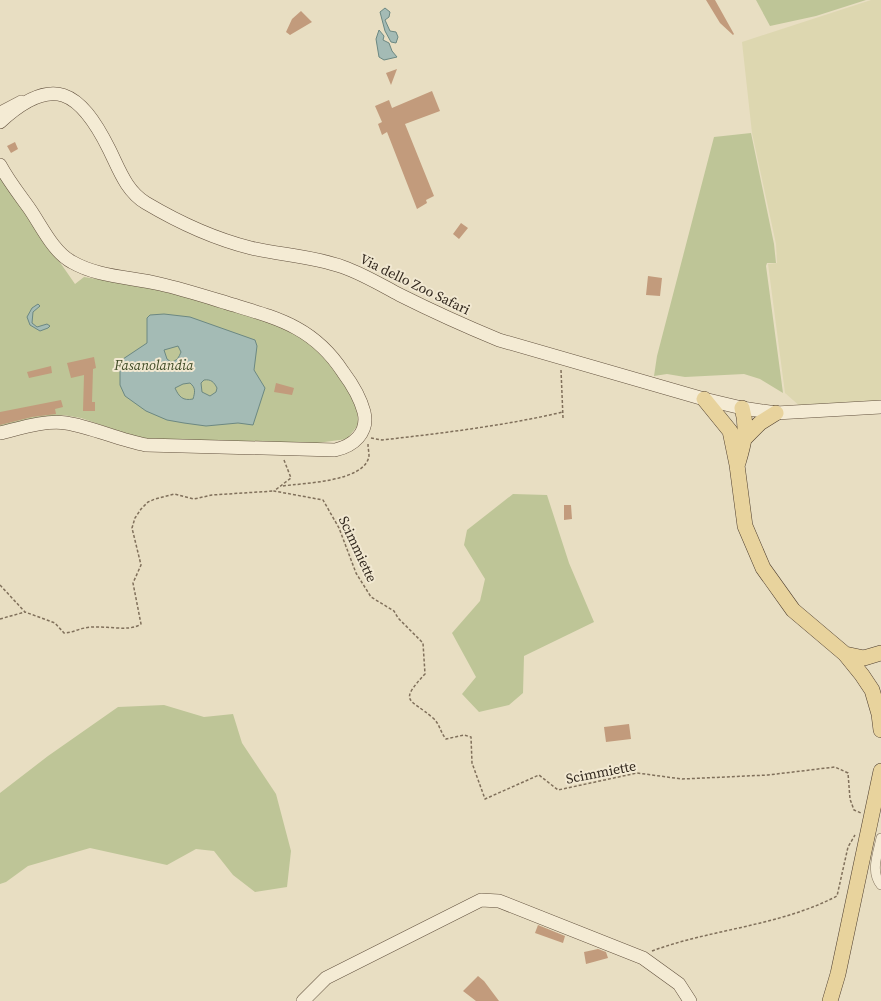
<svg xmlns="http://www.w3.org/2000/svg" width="881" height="1001" font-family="'Source Serif 4',serif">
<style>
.farmland{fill:#ddd7b0}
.green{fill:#bec597}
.water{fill:#a4bbb5;stroke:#6c8882;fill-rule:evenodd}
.building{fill:#c29b7c}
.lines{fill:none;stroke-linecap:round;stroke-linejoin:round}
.street-casing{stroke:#80705b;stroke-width:10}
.secondary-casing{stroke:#62513e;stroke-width:14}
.primary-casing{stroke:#4e3e2f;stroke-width:16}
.path{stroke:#80705b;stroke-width:1.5;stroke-dasharray:3 2;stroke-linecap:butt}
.street{stroke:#f4ebd4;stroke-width:9}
.secondary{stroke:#f4ebd4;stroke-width:13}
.primary{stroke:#e8d39d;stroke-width:15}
.labels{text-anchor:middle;stroke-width:4;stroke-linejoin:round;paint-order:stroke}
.street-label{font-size:14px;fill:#32281e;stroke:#f1e8d1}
.park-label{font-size:14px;font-style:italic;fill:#414c27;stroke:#f1e8d1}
</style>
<rect width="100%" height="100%" fill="#e8dec2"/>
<!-- farmland -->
<path class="farmland" d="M871 0H881V401L802 408 785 393 768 264 777 263 776 244 752 133 742 42Z"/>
<!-- green -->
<path class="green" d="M756 0H866L816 16 770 26Z
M751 133 774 244 776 263H767L766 266 783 393 760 379 744 374 685 377 667 374 654 376 657 356 714 137Z
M0 176 75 284 84 277 162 289 264 320 301 336 333 364 357 403 358 425 347 439 317 443 145 440 81 418 63 415 0 428Z
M513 494 547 495 569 563 594 622 524 656 523 693 509 705 479 712 462 694 476 677 452 633 480 601 485 579 464 545 467 530Z
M164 705 204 717 233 714 242 743 276 794 291 851 287 887 255 892 233 875 214 851 196 849 167 865 90 848 28 866 6 882 0 884V793L48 756 118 707Z"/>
<!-- water -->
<path class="water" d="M385 8 390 12 389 17 385 20 390 31 396 32 398 37 396 43 391 42 385 31 380 12Z
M379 30 384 36 383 40 389 43 392 51 397 57 384 60 379 57 376 39Z
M38 304 40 306 33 312 32 323 37 327 47 324 50 326 48 328 40 331 30 325 27 317 32 308Z
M164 314 190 317 255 340 257 346 254 370 265 388 253 425 238 423 206 426 184 423 167 420 146 411 125 396 120 385V361L147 343V318L150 315ZM178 346 181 352C179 357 177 361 171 362L167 359 164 350ZM204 380C211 379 214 382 217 388L216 392 210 396 202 392 201 383ZM190 383C196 388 195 392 193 399 183 401 179 397 175 388L183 384Z"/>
<!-- building -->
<path class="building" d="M706 0H715L734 34 733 35 720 23Z
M301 11 312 22 290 35 286 32 292 19Z
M397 69 391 85 386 73Z
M432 91 440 111 405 124 434 196 426 200 427 203 417 209 387 132 382 135 378 124 382 122 375 106 389 100 392 108Z
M15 142 18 149 11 153 7 146Z
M461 223 468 228 459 239 453 234Z
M648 276 662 278 660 296 646 295Z
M94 357 96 368 93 369 92 402H95V411H83L84 375 71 378 67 363Z
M51 366 52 373 29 378 27 372Z
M276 383 294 388 292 395 274 392Z
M61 400 63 407 55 409 56 414 32 417 0 425V412Z
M564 505H571L572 519 564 520Z
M629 724 631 739 606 742 604 727Z
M538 925 565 936 563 943 535 933Z
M598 949 606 952 608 958 586 964 584 952Z
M478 976 484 981 499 1001H476L463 991Z"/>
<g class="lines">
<defs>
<path id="street" d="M0 111 21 100
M881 838C878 853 870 872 881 885"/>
<path id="secondary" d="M0 122C53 73 80 91 109 149 119 169 126 191 146 203 178 222 215 239 251 248 281 255 313 256 343 267 363 274 381 285 400 295 432 311 465 326 499 340L704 399 742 408 776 413 881 407
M0 165C8 180 19 194 29 208 41 225 53 252 72 262 98 277 130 277 160 284 182 289 204 296 227 303 276 318 313 326 343 372 352 384 360 397 364 412 369 433 353 446 335 450L146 445C119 440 92 427 66 423 45 420 21 428 0 433
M303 1001 326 978 481 900 499 901 643 958 679 984 690 1001"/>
<path id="primary" d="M704 399 730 431 737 465 745 526 763 568 793 610 845 654 862 675 872 690 879 714 881 730
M745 438 760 423 776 413
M738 463C744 443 748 428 742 408
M845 654 864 658 881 653
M830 1001 838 974 881 771"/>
</defs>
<!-- street casing -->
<use href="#street" class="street-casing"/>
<!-- secondary casing -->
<use href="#secondary" class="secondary-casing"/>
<!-- primary casing -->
<use href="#primary" class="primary-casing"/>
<!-- path -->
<path class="path" d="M561 370 563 418
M371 438 382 440C443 433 503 426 563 412
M284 460 291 478 274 491 323 500 339 528 356 573 371 597 394 611 398 618 423 643 425 674C398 703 410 698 433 718 440 724 440 732 446 739L464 735 471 737 472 763 485 799 539 775 558 790 637 773 682 779 768 775 835 767 848 773 850 799 854 810 861 813
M283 486C303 483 365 482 369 456 369 452 368 448 368 444
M0 585 25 612 55 623 64 633C72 633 78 629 85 628 103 624 128 633 141 624L133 583 141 565 132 528 135 518 141 509 148 502 155 499 174 494 194 499 212 495 274 491
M0 619 25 612
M652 951C711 929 780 926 837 896L848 847 855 835"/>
<!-- street -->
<use href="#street" class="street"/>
<!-- secondary -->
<use href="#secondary" class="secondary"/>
<!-- primary -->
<use href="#primary" class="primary"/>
</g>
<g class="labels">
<!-- street labels -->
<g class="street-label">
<text transform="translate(415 284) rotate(26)" y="5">Via dello Zoo Safari</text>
<text transform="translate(358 549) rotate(65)" y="5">Scimmiette</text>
<text transform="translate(601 772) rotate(-11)" y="5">Scimmiette</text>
</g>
<!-- park labels -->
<g class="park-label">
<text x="154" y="370">Fasanolandia</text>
</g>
</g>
</svg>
